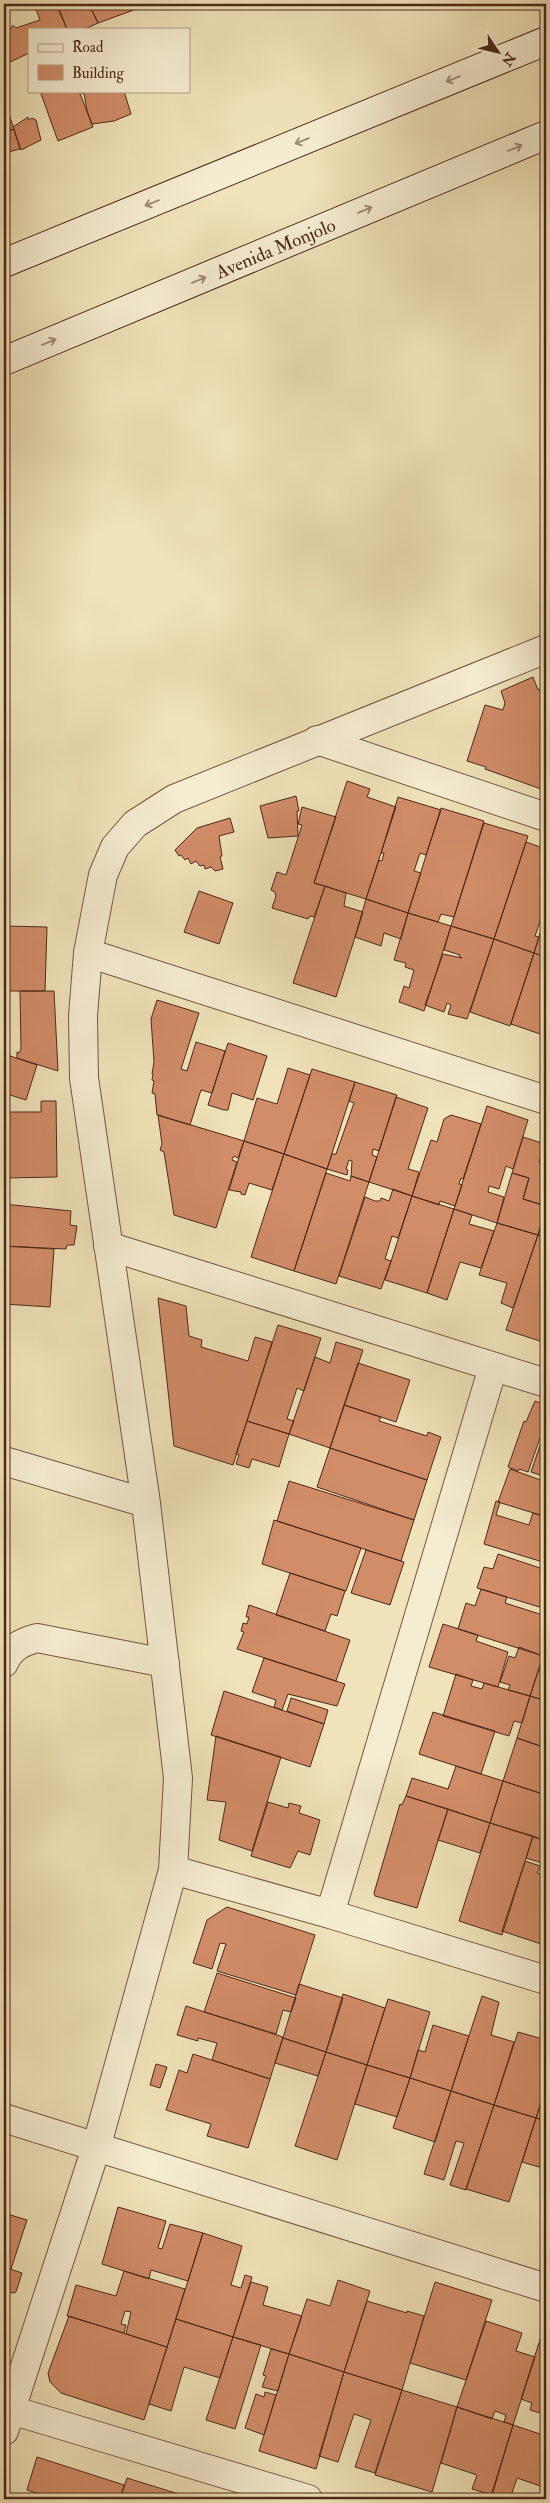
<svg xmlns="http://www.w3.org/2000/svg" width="550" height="2503" font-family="'IM FELL Double Pica',serif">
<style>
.building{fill:#d18c68;stroke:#4c2819}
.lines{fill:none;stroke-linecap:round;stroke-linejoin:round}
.minor-casing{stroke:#755741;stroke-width:30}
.tertiary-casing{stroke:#755741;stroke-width:30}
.secondary-casing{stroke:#4c2819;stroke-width:30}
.minor{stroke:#f5edd2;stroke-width:28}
.tertiary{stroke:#f5edd2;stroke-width:28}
.secondary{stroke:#f5edd2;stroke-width:28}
.oneway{stroke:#a08a76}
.labels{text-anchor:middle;stroke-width:5;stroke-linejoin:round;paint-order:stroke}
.street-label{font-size:19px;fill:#4c2819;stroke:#f5edd2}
</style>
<rect width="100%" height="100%" fill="#f0e3b9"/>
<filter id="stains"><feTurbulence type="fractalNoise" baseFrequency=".004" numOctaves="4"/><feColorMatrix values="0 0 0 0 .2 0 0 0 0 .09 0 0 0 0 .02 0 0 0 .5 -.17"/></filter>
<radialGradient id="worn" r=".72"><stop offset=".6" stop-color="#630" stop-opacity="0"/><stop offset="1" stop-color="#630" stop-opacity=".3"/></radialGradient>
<!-- building -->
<path class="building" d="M34 4H56L67 29H29V53L4 65V31L10 30 13 25 16 28 40 20Z
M57 4H89L98 23 85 29H67Z
M89 4H128L131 11 98 23Z
M128 4H145L131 11Z
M40 91H79L93 127 58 141Z
M81 91H124L131 114 114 121 92 124 87 111 84 93 82 94Z
M4 100 14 129 4 133Z
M28 117 29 120 32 118 36 120 41 140 21 150 13 127Z
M14 129 20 149 4 153V133Z
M533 677 538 690 546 686V772L541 789 485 769 486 767 467 761 485 705 503 710 505 703 501 691Z
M347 781 370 789 367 797 396 807 366 899 314 883Z
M296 796 299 811H297L298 836 268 838 260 806Z
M398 797 441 810 426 855 420 853 414 871 421 873 408 913 366 899 379 860 382 861 384 853H381Z
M302 807 336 817 314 883 325 886 314 917 310 916 308 919 272 908 276 896 275 892 271 890 277 872 286 875 302 825 298 824Z
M441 808 484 821 454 917 441 914 438 922 408 913Z
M230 818 234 832 219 836 222 856 220 857 223 869 215 871 211 867 205 869 204 865 200 866 196 861 191 864 188 858 185 860 181 855 179 856 175 850 197 828Z
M484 823 528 836 494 939 451 926Z
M526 842 546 849V904L535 936 539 937 534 953 494 939Z
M4 867H7L9 877H4L6 891 4 892Z
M325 886 346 893 344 906 363 912 336 997 293 983Z
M199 891 233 903 219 944 184 932Z
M366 899 408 913 401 939 384 933 381 946 355 937Z
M408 913 451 926 424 1011 399 1002 404 986 409 988 414 970 405 967 406 963 394 960Z
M546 913V957L534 953Z
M4 926 47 927 45 991H4Z
M451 926 494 939 467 1019 448 1014 451 1005 447 1003 444 1012 425 1005 443 954 462 958 459 957 460 955 444 950Z
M494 939 534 953 510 1026 470 1012Z
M534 953 546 957V1036L511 1024Z
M20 991H54L58 1071 17 1058V1052L19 1053 21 1049Z
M157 1000 199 1013 181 1069 187 1071 196 1042 225 1051 212 1093 201 1090 190 1125 157 1115 155 1094 152 1093 154 1081 152 1080 153 1074H152L154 1062 151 1019Z
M228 1043 267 1056 253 1100 232 1093 228 1110H224L208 1105Z
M4 1054 37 1065 26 1100 4 1093Z
M288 1068 310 1075 284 1154 244 1141 257 1098 277 1104Z
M312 1069 355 1082 327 1169 284 1154Z
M355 1082 397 1095 379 1151 373 1149 372 1155 377 1157 369 1182 351 1176 352 1161 349 1160 346 1169 348 1170 347 1175 327 1169 332 1154H336L354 1103 349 1101Z
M396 1097 428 1108 408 1169 419 1172 412 1196 369 1182Z
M41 1101H56L57 1177 4 1178V1112H41Z
M487 1106 528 1120 513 1169 506 1166 499 1189 489 1186 488 1192 504 1197 497 1223 454 1209Z
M158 1115 244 1141 238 1158 234 1156 232 1160 237 1162 216 1228 174 1215 164 1152 160 1150 162 1144Z
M451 1115 481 1124 463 1179 461 1178 459 1184 462 1185 455 1206 440 1201 439 1205 412 1196 431 1140 437 1142 444 1119Z
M523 1137 545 1144 539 1162 546 1164V1206L523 1199 529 1178 512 1173Z
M244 1141 284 1154 272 1190 249 1183 245 1195 241 1194V1192L229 1190Z
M284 1154 327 1169 294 1271 251 1257Z
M326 1173 350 1181 351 1176 369 1182 336 1284 294 1271Z
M512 1173 529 1178 523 1199 546 1206 538 1235 497 1223Z
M393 1189 412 1196 398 1238 392 1236 385 1259 391 1261 381 1289 339 1276 365 1197 375 1201H380L381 1198 389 1201Z
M412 1196 454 1209 427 1293 385 1280Z
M4 1204 71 1211 70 1225 77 1226 74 1245H67L66 1249 4 1246Z
M454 1209 472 1215 469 1224 494 1231 481 1268 460 1262 447 1300 427 1293Z
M546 1209V1238L538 1235Z
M497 1223 538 1235 513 1308 501 1303 507 1283 479 1275Z
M538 1235 546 1238V1343L506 1330Z
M4 1246 54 1249 50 1307 4 1304Z
M158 1298 186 1306 189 1336 202 1340 201 1347 248 1361 255 1337 272 1342 233 1465 174 1446Z
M278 1325 321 1338 304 1391 297 1388 287 1419 294 1421 289 1434 247 1421Z
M336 1342 363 1350 330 1448 289 1434 315 1357 330 1363Z
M358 1363 410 1380 396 1422 344 1405Z
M535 1401 546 1405V1428L544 1427 528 1472 519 1469 518 1471 508 1467 524 1421 526 1422Z
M344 1405 381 1417 379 1421 427 1436 428 1432 441 1437 427 1480 330 1448Z
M247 1421 289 1434 279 1467 252 1459 249 1468 236 1464 239 1455 236 1454Z
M546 1428V1477L531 1472Z
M330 1448 427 1480 414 1520 317 1487Z
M510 1469 546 1482V1499L540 1515 498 1502Z
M289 1481 414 1520 401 1561 277 1521Z
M546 1499V1517L540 1515Z
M496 1501 500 1502 496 1515 529 1525 533 1513 546 1517V1563L484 1544Z
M274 1520 361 1548 346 1591 262 1564Z
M366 1550 404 1562 390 1605 351 1593Z
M498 1554 546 1570V1609L477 1588 484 1567 493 1569Z
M290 1573 345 1591 337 1616 331 1614 325 1631 276 1615Z
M481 1589 507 1597 505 1603 546 1616V1646L543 1656 458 1629 466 1603 475 1606Z
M249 1605 350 1640 336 1681 237 1649 244 1632 241 1631 243 1623 247 1624 249 1617H246Z
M443 1624 478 1635 476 1641 508 1652 498 1687 429 1667Z
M519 1647 543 1656 530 1696 508 1690 510 1685 500 1682 509 1656 515 1658Z
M543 1656H546V1701L530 1696Z
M264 1658 345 1684 337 1706 288 1694 282 1710 274 1707 276 1700 252 1692Z
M456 1674 473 1680 471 1686 482 1689 484 1683 530 1696 522 1723 514 1721 509 1736 443 1716Z
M224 1691 324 1724 310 1767 211 1735Z
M530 1696 546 1701V1748L517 1738Z
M291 1698 328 1710 324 1724 287 1711Z
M433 1712 495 1731 481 1774 419 1754Z
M216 1736 281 1757 252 1851 219 1840 226 1802 207 1800Z
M517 1738 546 1748V1795L503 1781Z
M456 1766 503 1781 490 1823 406 1796 412 1778 448 1789Z
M503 1781 546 1795V1841L490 1823Z
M406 1796 448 1809 417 1908 375 1896 374 1893 400 1804 402 1805Z
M268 1802 288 1808 289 1803 301 1806 299 1813 320 1820 310 1855 298 1851 290 1868 251 1856Z
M448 1809 490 1823 480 1853 438 1840Z
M490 1823 533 1836 502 1935 459 1921Z
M533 1836 546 1841V1864L526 1858Z
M525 1861 540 1866 537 1873 546 1876V1937L544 1945 502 1931Z
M227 1907 315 1935 296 1995 217 1971 226 1944 220 1943 212 1969 193 1963 207 1920Z
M217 1973 296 1998 291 2012 283 2010 276 2034 204 2012Z
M299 1984 343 1998 326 2052 283 2038Z
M343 1994 385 2008 367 2065 326 2052Z
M482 1996 499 2002 491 2035 514 2042 494 2105 451 2091Z
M388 1999 430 2012 410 2078 367 2065Z
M186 2006 283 2037 270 2079 212 2060 217 2043 198 2038V2041L177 2035Z
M433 2025 469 2036 451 2091 410 2078 418 2050 425 2052Z
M518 2032 546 2040V2086L536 2118 494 2105Z
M283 2038 326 2052 318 2076 275 2063Z
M326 2052 367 2065 337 2160 295 2146Z
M193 2054 270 2079 248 2148 207 2136 211 2124 166 2110 179 2070 187 2073Z
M156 2064 167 2067 160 2088 150 2085Z
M367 2065 410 2078 397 2117 355 2104Z
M410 2078 451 2091 435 2142 393 2128Z
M546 2088V2121L536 2118Z
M451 2091 494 2105 466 2190 450 2185 464 2143 456 2141 444 2180 424 2174Z
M494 2105 536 2118 509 2202 466 2189Z
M536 2118 546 2121V2169L522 2162Z
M118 2207 166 2221 158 2248 162 2249 170 2224 203 2233 188 2281 151 2270 149 2279 102 2264Z
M4 2213 27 2220 11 2269 4 2267Z
M203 2233 242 2246 231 2285 241 2288 245 2275 252 2277 233 2337 176 2319Z
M4 2267 22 2273 16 2292 14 2293 4 2291Z
M124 2271 185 2289 167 2347 126 2334 131 2312 125 2311 121 2324 126 2325 124 2333 67 2316 76 2285 116 2296Z
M338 2280 370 2291 344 2372 289 2354 307 2299 330 2306Z
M251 2282 268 2287 263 2305 302 2316 289 2354 233 2337Z
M435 2282 492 2300 466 2380 410 2363Z
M367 2301 407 2313V2311L424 2316 402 2390 344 2372Z
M69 2316 167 2347 144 2420 61 2393 50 2382 48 2373Z
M176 2319 233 2337 220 2378 184 2367 171 2411 149 2404Z
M486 2321 522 2333 516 2351 535 2357 513 2425 504 2422 506 2415 495 2411 492 2419 457 2407Z
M546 2321V2415L530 2410 532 2403 521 2399Z
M233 2337 261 2345 235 2429 206 2420Z
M271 2349 289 2354 278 2391 262 2387 266 2376 263 2375Z
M289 2354 344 2372 316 2469 259 2451Z
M344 2372 402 2390 375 2473 355 2467 371 2420 354 2414 338 2462 319 2456Z
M402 2390 457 2407 432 2492 375 2475Z
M265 2392 276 2395 264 2435 245 2428 256 2394 264 2397Z
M457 2407 513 2425 492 2495 472 2489 477 2475 441 2463Z
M513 2425 546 2436V2488L517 2478 510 2499H490Z
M37 2457 124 2485 120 2499H41L43 2495 27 2490Z
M127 2478 182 2495 180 2499H120Z"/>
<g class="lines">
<defs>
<path id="minor" d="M317 740 546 817
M88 953 546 1100
M108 1246 546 1383
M4 1663C10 1648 22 1642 37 1638L165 1663
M173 1870 330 1914 493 1367
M330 1914 546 1980
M11 2410 308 2499"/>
<path id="tertiary" d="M4 1461 146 1503
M4 2118 546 2288
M4 2431 96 2148 173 1870 178 1778 146 1503 84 1078 83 1016 88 953 103 875 115 847 135 824 174 799 546 649"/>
<g id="secondary">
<path d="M4 263 546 41"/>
<path id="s1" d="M4 361 546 135"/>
</g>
</defs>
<!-- minor casing -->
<use href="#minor" class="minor-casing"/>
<!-- tertiary casing -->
<use href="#tertiary" class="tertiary-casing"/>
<!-- secondary casing -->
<use href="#secondary" class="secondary-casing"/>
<!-- minor -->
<use href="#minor" class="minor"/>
<!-- tertiary -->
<use href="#tertiary" class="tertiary"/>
<!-- secondary -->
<use href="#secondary" class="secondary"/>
</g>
<!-- one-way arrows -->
<defs><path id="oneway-shaft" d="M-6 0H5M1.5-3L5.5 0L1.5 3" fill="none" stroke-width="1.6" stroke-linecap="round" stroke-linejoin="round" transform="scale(1.25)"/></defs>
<g class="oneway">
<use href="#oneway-shaft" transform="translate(453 79) rotate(158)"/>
<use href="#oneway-shaft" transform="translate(302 141) rotate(158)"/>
<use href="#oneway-shaft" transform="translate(515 148) rotate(-23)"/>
<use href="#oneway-shaft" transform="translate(152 203) rotate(158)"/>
<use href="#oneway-shaft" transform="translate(365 210) rotate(-23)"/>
<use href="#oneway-shaft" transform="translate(199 280) rotate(-23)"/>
<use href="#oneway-shaft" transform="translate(49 342) rotate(-23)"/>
</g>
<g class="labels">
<!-- street labels -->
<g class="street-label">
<text dy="7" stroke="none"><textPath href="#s1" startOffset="294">Avenida Monjolo</textPath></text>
</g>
</g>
<!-- margin -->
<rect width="550" height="2503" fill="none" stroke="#f0e3b9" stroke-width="20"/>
<rect x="5" y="5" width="540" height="2493" fill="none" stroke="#4c2819" stroke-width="2.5"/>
<rect x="10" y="10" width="530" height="2483" fill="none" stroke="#4c2819"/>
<!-- legend -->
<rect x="28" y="28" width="162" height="65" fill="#f5edd2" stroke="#b19e88"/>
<rect x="38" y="44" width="25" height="8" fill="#f5edd2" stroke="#b19e88"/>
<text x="72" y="52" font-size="15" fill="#4c2819">Road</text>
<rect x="38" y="65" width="25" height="15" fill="#d18c68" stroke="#b19e88"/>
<text x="72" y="78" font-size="15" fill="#4c2819">Building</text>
<!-- north arrow -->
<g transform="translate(498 52) rotate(125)" stroke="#f5edd2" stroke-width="4" paint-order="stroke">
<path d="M0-4L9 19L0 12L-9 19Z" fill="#4c2819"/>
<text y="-8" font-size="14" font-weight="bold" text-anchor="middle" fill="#4c2819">N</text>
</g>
<rect width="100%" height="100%" filter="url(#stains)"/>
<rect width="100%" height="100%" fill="url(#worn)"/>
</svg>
